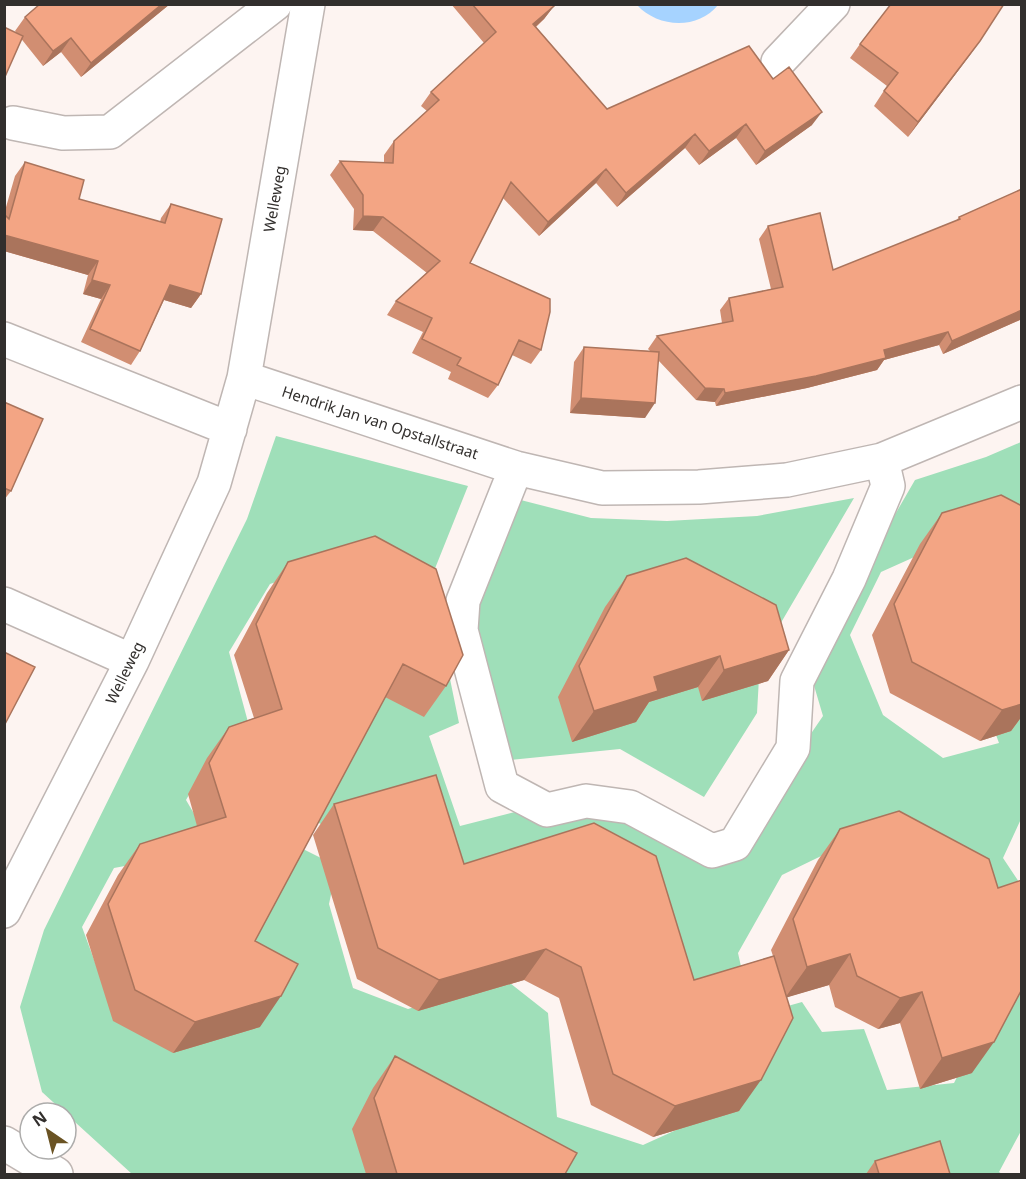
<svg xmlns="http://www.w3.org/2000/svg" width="1026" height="1179" font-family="'Noto Sans',sans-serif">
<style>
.green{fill:#9fdfb9}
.water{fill:#a6d3ff}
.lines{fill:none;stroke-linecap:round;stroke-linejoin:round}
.street-casing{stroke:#bfb6b3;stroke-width:36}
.secondary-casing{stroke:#bfb6b3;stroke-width:36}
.street{stroke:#fff;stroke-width:33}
.secondary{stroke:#fff;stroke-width:33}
.wall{fill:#d18e72}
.shaded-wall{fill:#aa745c}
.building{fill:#f3a584;stroke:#aa745c;stroke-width:1.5}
.labels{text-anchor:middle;stroke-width:4.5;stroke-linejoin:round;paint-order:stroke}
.street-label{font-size:15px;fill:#322f2d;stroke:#fff}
</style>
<rect width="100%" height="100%" fill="#fdf4f1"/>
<!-- green -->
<path class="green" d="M276 436 468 486 430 581 459 723 429 736 460 826 589 793 721 865 823 716 810 672 820 644 915 480 986 457 1021 442V569L950 541 881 572 850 635 883 715 943 758 999 743 980 692 1021 677V819L1003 858 1021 885 939 914 846 844 782 875 738 953 746 989 696 1000 477 890 349 841 309 817 343 560 270 584 229 652 248 722 208 761 186 800 206 834 201 852 114 868 82 927 110 1003 231 952 293 844 337 866 329 904 353 988 408 1009 506 980 548 1013 557 1117 643 1145 727 1107 742 1019 802 1002 822 1032 864 1029 887 1090 954 1083 1003 986 1021 940V1131L999 1172 1002 1174H132L42 1092 20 1007 44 930 247 519Z
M505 496 591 518 667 521 757 516 854 498 765 650 759 678 757 713 704 797 620 749 510 760 471 609Z"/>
<!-- water -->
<path class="water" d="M637 5H718C698 30 658 28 637 5Z"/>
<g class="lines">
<defs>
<path id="street" d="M778 62 833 4
M13 123 63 133 110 132 275 4
M4 339 230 429
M244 378 516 468 602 488 699 487 787 480 882 460 1022 402
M516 468 463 601 461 630 502 786 547 810 586 801 630 807 712 851 735 844 793 748 797 681 849 579 888 486 882 460
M4 604 132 661
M4 911 132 661 214 483 244 378 308 4"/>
<path id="secondary" d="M4 1143 56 1174"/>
</defs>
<!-- street casing -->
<use href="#street" class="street-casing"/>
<!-- secondary casing -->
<use href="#secondary" class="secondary-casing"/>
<!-- street -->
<use href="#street" class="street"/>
<!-- secondary -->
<use href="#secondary" class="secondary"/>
</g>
<!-- wall -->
<path class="wall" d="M40 4H170L81 77 61 52 43 66 15 31 25 17Z
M451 4H553L554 6 544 19 536 27 607 109 773 79 812 125 756 165 736 138 699 165 685 148 617 207 596 183 539 236 503 198 470 263 541 350 531 364 512 355 498 385 488 398 448 379 451 372 412 353 423 332 387 315 396 301 427 273 373 231 353 230 354 209 330 175 340 161 384 163V155L394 141 427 111 421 106 431 92 484 43Z
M860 44 970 55 908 137 874 106 887 86 850 58Z
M25 162 79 199 160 222 161 218 171 204 201 294 191 308 164 300 140 351 131 365 81 342 101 299 83 294 88 275 4 251V214L15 176Z
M1022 189V319L943 354 939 345 884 360 877 370 807 388 716 406 715 402 696 400 658 360 645 418 570 413 574 362 584 347 650 351 648 349 657 336 722 323 720 310 729 298 771 289 759 239 768 226 833 270 956 221 959 217Z
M4 402 11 491 4 500Z
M1022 506V716L1011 731 980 741 890 693 872 635 920 544 942 513Z
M288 562 446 686 424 717 385 697 255 941 260 1027 173 1053 113 1021 86 935 118 875 140 844 197 826 188 794 207 758 229 727 254 718 234 655 267 593Z
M627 576 789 650 768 681 702 701 698 687 649 702 636 722 572 742 558 697 605 607Z
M334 804 464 864 694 980 773 956 771 950 818 860 840 829 972 1073 920 1089 900 1023 878 1029 835 1007 829 985 787 997 739 1111 653 1137 591 1105 559 998 524 980 418 1011 357 979 313 835Z
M395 1056 565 1174H366L352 1129 373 1088Z
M875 1161 950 1174H866Z"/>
<!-- shaded-wall -->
<path class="shaded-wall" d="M162 4H170L81 77 91 63Z
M554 6 544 19 524 37 533 24Z
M71 38 61 52 43 66 53 51Z
M980 41 970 55 908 137 918 122Z
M822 112 812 125 756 165 765 151Z
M746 124 736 138 699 165 709 151Z
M695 134 685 148 617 207 626 193Z
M606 169 596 183 539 236 548 222Z
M363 216 383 217 373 231 353 230Z
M4 235 98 261 88 275 4 251Z
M92 280 110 285 101 299 83 294Z
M170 285 201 294 191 308 161 299Z
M1022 310V319L943 354 952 341Z
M948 332 939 345 884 360 877 370 807 388 716 406 725 393Z
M705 388 724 389 715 402 696 400Z
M581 398 655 403 645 418 570 413Z
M789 650 768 681 702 701 724 670Z
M720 656 698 687 649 702 636 722 572 742 594 711 654 677Z
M1022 687V716L1011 731 980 741 1002 710Z
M546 949 524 980 418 1011 439 980Z
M850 954 829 985 785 998 807 967Z
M922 992 900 1023 878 1029 900 998Z
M281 996 260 1027 173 1053 195 1022Z
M994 1042 972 1073 920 1089 942 1058Z
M761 1080 739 1111 653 1137 675 1106Z"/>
<!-- building -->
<path class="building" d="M40 4H162L91 63 71 38 53 51 25 17Z
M472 4H553L554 6 533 24 607 109 749 46 773 79 789 67 822 112 765 151 746 124 709 151 695 134 626 193 606 169 548 222 511 182 470 263 550 299V312L541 350 519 340 498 385 457 365 461 358 422 339 432 318 396 301 440 261 383 217 363 216V195L340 161 393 163 394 141 439 100 431 92 496 32Z
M891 4H1004L980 41 918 122 884 91 898 73 860 44Z
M4 27 23 36 4 79Z
M25 162 84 180 79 199 165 223 171 204 222 219 201 294 170 285 140 351 90 329 110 285 92 280 98 261 4 235V214L9 219Z
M1022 189V310L952 341 948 332 884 350 886 358 816 376 725 393 724 389 705 388 657 336 733 321 729 298 783 287 768 226 820 213 833 270 960 219 959 217Z
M584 347 659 352 655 403 581 398Z
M4 402 43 419 11 491 4 488Z
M1001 495 1022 506V704L1002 710 912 662 894 604 942 513Z
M375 536 436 569 463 655 446 686 403 664 255 941 298 964 281 996 195 1022 135 990 108 904 140 844 226 817 209 763 229 727 282 709 256 624 288 562Z
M686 558 776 605 789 650 724 670 720 656 654 677 658 691 594 711 579 666 627 576Z
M4 652 35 667 4 726Z
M436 775 464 864 594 823 656 856 694 980 774 956 793 1018 761 1080 675 1106 613 1074 581 967 546 949 439 980 378 948 334 804Z
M899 811 989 859 998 888 1022 880V989L994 1042 942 1058 922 992 900 998 857 976 850 954 807 967 793 919 840 829Z
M395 1056 577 1153 565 1174H397L374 1098Z
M940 1141 950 1174H879L875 1161Z"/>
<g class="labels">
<!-- street labels -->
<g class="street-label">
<text transform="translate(275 199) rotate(-80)" y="5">Welleweg</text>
<text transform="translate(380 423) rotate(18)" y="5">Hendrik Jan van Opstallstraat</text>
<text transform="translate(125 673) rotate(-64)" y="5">Welleweg</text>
</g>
</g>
<!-- border -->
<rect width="1026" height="1179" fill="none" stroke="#322f2d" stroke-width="12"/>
<!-- north arrow -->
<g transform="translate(48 1131) rotate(325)"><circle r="28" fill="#ffffff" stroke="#adacab" stroke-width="1.5"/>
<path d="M0-4.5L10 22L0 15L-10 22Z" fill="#6a5323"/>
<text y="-9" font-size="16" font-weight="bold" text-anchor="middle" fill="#322f2d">N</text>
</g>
</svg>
